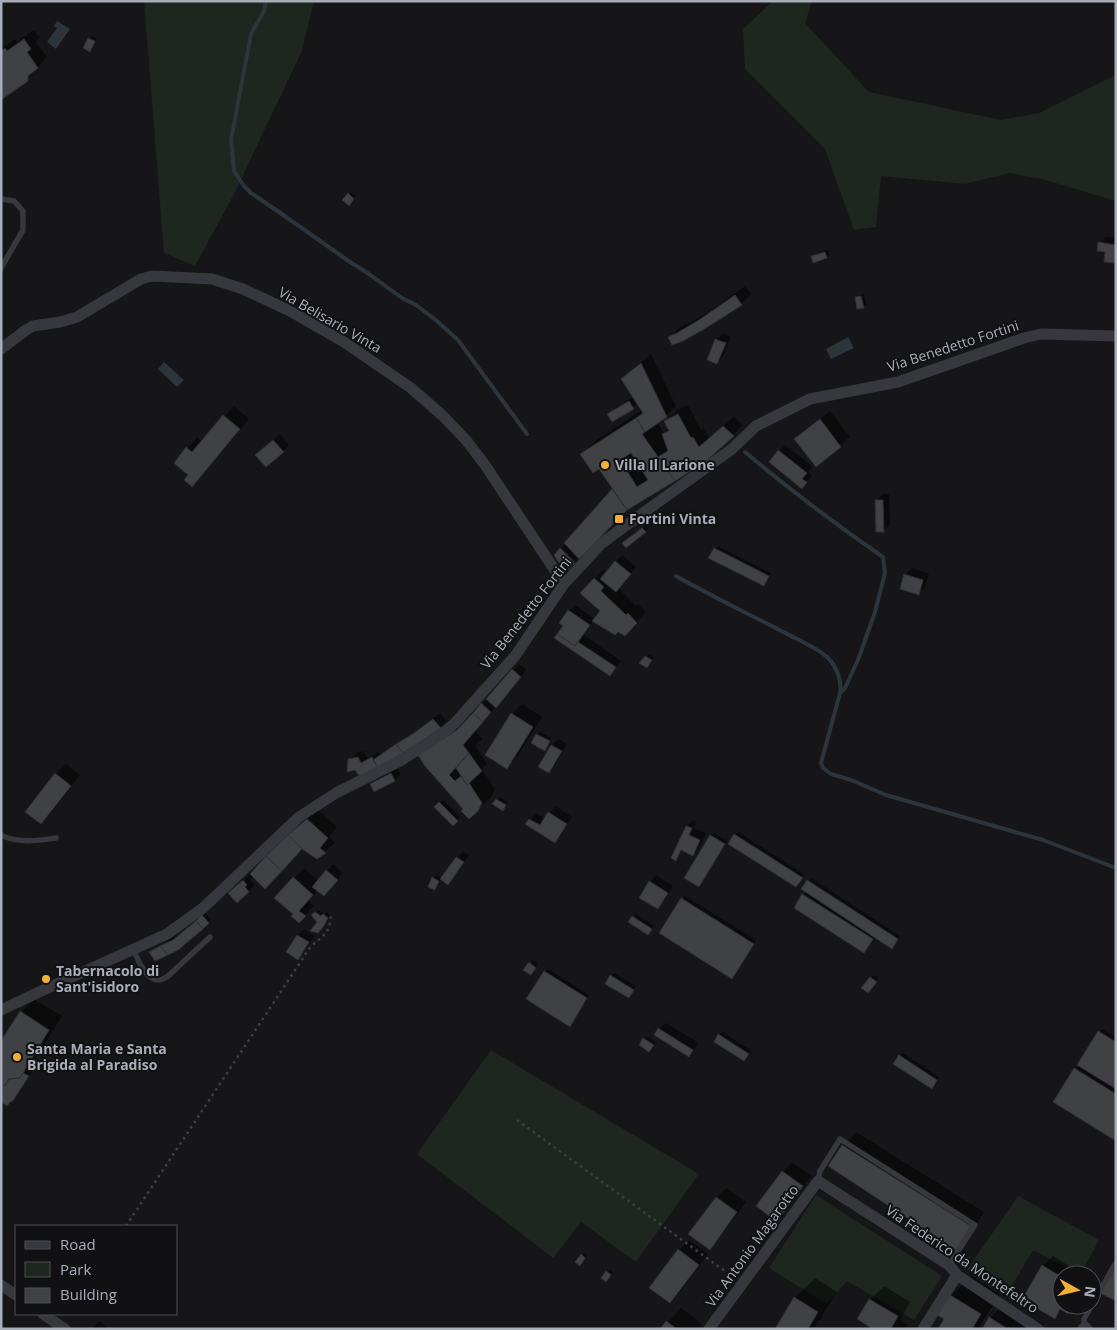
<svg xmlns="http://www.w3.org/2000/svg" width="1117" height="1330" font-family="'Open Sans',sans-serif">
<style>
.green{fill:#1e261f}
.water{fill:#2c353c}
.shadow{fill:#0007}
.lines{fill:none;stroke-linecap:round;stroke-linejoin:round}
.stream{stroke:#2c353c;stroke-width:4}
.building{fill:#404145;stroke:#303034;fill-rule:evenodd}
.path{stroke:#3d3f44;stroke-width:2.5;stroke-dasharray:2.5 4;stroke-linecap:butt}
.service{stroke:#37383d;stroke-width:5.5}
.minor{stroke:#37383d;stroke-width:11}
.poi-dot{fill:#f2b134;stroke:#111113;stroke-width:2}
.labels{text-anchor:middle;stroke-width:4;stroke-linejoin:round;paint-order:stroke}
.street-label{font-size:14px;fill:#a8adb8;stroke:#111113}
.poi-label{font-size:14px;font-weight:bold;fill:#a8adb8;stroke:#111113;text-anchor:start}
</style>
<rect width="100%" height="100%" fill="#161618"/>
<!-- green -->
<path class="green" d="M144 1H314L302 51 233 196 195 266 164 253Z
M773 1H812L805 23 869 92 1001 120 1039 113 1116 75V201L1042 179 1010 173 965 184 881 176 876 227 854 230 825 149 745 69 743 29Z
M491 1050 699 1174 636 1262 581 1222 553 1258 417 1154Z
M816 1195 942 1276 914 1320 847 1281 827 1304 769 1268Z
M1018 1196 1099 1240 1080 1275 1033 1250 1006 1296 967 1270Z"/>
<!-- water -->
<path class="water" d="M57 21 70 29 56 49 47 42 57 28 54 26Z
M848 337 854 348 831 359 826 349Z
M164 362 184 380 177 387 158 369Z"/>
<!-- shadow -->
<path class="shadow" d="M34 30 40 38 36 42 47 57 27 80 1 99V49L15 39 17 42Z
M92 36 97 38 90 50 89 38Z
M351 192 356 196 349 204 344 200Z
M1106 237 1116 238V261L1099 243Z
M828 250 829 254 827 257H812L815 254Z
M745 286 751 294 741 304 670 337 680 327 689 323 710 311Z
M864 294 866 304 863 307 856 298 859 295Z
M723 333 731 337 723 356 717 363 716 340Z
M651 354 676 406 666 416 657 422 664 433 669 428 666 421 676 411 688 405 701 430 703 428 709 438 734 417 743 425 705 460 627 509 575 561 562 548 614 489 599 468 582 454 595 441 642 410 638 403 633 408 609 415 615 408 633 397 623 379 632 370Z
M234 406 249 419 202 475 192 485 190 475 175 462 197 438 202 442Z
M830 411 850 437 840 446 796 440 806 430Z
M280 434 289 445 283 451 263 449Z
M785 445 812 466 808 472 812 476 802 487 779 451Z
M882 494H889L890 524 883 531 876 501Z
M646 526 648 529 645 532 626 541Z
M718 546 771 573 766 582 764 585 715 549Z
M622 555 636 567 618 588 636 606 638 604 646 612 624 635 594 620 584 635 621 661 610 675 556 638 565 626 569 611 575 605 595 619 601 611 595 579 604 569 607 572Z
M912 568 929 574 925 587 918 593 905 575Z
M649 654 654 657 650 663 646 657Z
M519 664 527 670 476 731 482 739 475 746 487 764 482 769 495 789 491 797 477 810 465 809 433 742 468 720Z
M522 704 542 717 517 757 507 767 512 714Z
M440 713 446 721 440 727 360 775 350 760 356 753 364 751 367 758 379 752 380 754 422 727Z
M540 732 551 738 547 746 537 735Z
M558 739 567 744 555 766 549 772 552 745Z
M66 764 80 775 51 813 41 823 27 812 56 774Z
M397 768 401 774 394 780 372 785 378 778Z
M500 797 508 802 505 806 494 804Z
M443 800 460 817 453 824 436 807Z
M556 806 572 817 561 835 555 841 527 824 536 813 545 819Z
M318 810 337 827 329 837 335 842 325 852 317 858 302 848 254 876 250 880 255 885 237 901 236 887 250 874 251 875 300 825Z
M693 820 697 822 694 828 706 833 699 848 693 854 683 850 676 859 687 826Z
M738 832 804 874 799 883 796 886 729 843Z
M714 833 727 841 699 886 711 836Z
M463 851 469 855 454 877 448 883 441 878 438 886 435 889 433 878 436 875 443 878 457 858Z
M333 864 343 873 330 888 317 890 308 900 314 906 299 921 294 914 276 898 304 868 318 881Z
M656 875 673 886 664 901 658 908 650 882Z
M811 878 900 936 895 944 875 936 867 948 803 895 807 892 803 889Z
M685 896 756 940 732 977 661 933Z
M319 910 324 915 327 912 330 915 327 922 318 931 319 922 313 915Z
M206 913 211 920 201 929 150 952 153 950 165 944 168 940 181 934Z
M636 914 654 926 650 931 630 922Z
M304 929 314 936 304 952 298 958 287 951 298 935Z
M533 960 538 964 533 971 530 963Z
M548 969 589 995 572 1022 545 972Z
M614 973 636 986 629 997 611 976Z
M874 975 879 978 870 989 863 988Z
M34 999 62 1016 33 1063 29 1066 34 1069 18 1094 12 1101 21 1012Z
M666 1023 699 1043 689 1055 659 1029Z
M1102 1029 1116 1038V1139L1055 1101Z
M722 1032 751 1050 747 1057 719 1035Z
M647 1036 656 1042 652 1048 640 1044Z
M903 1053 939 1077 934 1084 900 1056Z
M856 1132 984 1212 969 1235 843 1146Z
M792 1162 812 1176 787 1210 777 1220 783 1172Z
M726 1188 746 1202 719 1238 709 1248 716 1198Z
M689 1240 708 1254 680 1292 670 1302 679 1250Z
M584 1253 587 1255 582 1261V1255Z
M1053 1256 1069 1266 1064 1275H1062V1305H1075L1068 1312 1063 1309 1054 1317 1043 1266Z
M610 1269 613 1272 609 1277 603 1278Z
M971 1276 1000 1294 978 1329H940L946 1319 951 1296Z
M815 1278 837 1292 814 1329H776L795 1298Z
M884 1286 910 1302 900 1320 908 1325 906 1329H873L859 1319 870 1300Z
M681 1308 702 1324 698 1329H662Z
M1000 1308 1033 1329H984L990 1318Z
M99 1321 110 1329H92Z"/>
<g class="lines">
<!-- stream -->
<path class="stream" d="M266 1 264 11 251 34 231 140 234 171 244 186 251 193 279 212 350 262 369 274 402 298 416 305 437 321 458 340 527 434
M745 452C789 489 835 524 883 557L885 573 875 612 858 660 845 688 841 692
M676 576C713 597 751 615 789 635 801 641 819 649 828 658 837 667 842 681 840 693L821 763 823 768 831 774 851 780 886 795 1043 840 1116 868"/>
</g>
<!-- building -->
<path class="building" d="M88 38 95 41 90 52 83 48Z
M24 39 31 49 27 52 38 68 28 76V81L1 100V51L5 48 7 51Z
M348 193 354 199 349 206 342 200Z
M1098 242 1116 245V263L1104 262 1105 252 1097 251Z
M825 252 827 258 813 263 811 256Z
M735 295 742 305 706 328 683 341 672 345 668 337 677 333 699 320Z
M861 296 864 308 857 309 855 297Z
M715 339 726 343 717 364 707 360Z
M641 363 667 417 645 432 636 418 643 413 621 379Z
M629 401 634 409 612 422 607 414Z
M678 414 691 438 693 437 699 447 723 426 734 436 706 461 675 481 658 457 668 451 662 434 669 431 664 421Z
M223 415 240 429 192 487 184 480 188 475 174 463 186 447 192 452Z
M636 418 645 432 642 434 675 481 627 510 599 469 593 473 580 454ZM631 453 648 480 637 487 620 460Z
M820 419 841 447 816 467 794 439Z
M273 440 284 452 266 467 255 455Z
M778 450 807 473 802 479 807 482 802 489 769 462Z
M612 489 627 510 579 559 564 543Z
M875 500H883L884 532H876Z
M642 528 646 532 626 548 622 543Z
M560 548 575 563 566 572 564 571 554 555Z
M714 548 769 576 764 586 708 558Z
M615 561 631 574 616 592 600 579Z
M904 574 923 580 919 595 900 589Z
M594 578 604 587 601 591 626 615 628 613 637 623 625 636 618 632 615 635 592 621 600 611 580 593Z
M568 610 590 625 575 646 557 634 563 626 559 623Z
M557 634 575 646 578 642 616 667 610 676 554 638Z
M645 656 652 660 647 668 639 663Z
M512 669 521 677 496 708 486 699Z
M481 703 491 712 483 722 473 713Z
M473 713 483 722 463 745 469 753 449 775 455 781 461 776 467 785 469 783 482 803 478 811 469 819 461 811 463 809 425 766 418 755 457 730Z
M511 713 533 727 507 769 485 755Z
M433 719 441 728 403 753 396 744 414 733Z
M536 734 550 741 545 751 531 743Z
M396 744 403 753 378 768 373 760Z
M551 745 562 751 549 773 538 767Z
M469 753 482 771 467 785 456 768Z
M358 757 361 763 372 757 378 768 360 777 355 770 347 772 348 759Z
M55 773 71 786 41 824 25 812Z
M391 773 395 781 374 792 370 784Z
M496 799 506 805 503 811 492 804Z
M439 802 458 821 453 826 434 807Z
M548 812 567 824 555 843 525 824 529 819 540 825Z
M307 819 328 838 320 848 326 853 317 859 302 849 288 835Z
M686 826 692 828 689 835 700 840 693 856 681 850 676 861 671 858Z
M734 834 803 878 796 887 728 844Z
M288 835 302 849 282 871 266 856Z
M710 835 725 844 699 887 684 878Z
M266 856 282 871 265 889 250 874Z
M456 857 464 862 448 885 440 879Z
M326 870 338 880 324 896 312 887Z
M293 877 313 895 299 911 306 916 299 923 291 916 293 914 274 898Z
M432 877 439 881 435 890 428 887Z
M243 880 247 885 245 887 249 892 237 903 228 893Z
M807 880 898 939 892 949 801 889Z
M649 881 668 893 658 909 639 898Z
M802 894 873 939 864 953 794 908Z
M681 898 754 944 732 979 659 933Z
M315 912 321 916 323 914 328 918 324 926 318 933 310 931 317 922 311 915Z
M202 915 209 923 203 929 196 921Z
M632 916 652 929 648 935 628 922Z
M196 921 203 929 178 950 168 955 160 946 173 940Z
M297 935 309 942 298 960 286 952Z
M160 946 168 955 155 961 149 952Z
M529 962 536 968 531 975 523 970Z
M544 971 587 998 570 1027 526 999Z
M610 975 634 990 629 998 605 984Z
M870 977 877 982 868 993 861 988Z
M20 1011 49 1030 20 1078 9 1079 5 1086 1 1084V1041Z
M658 1028 693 1050 689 1057 654 1035Z
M1098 1031 1116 1042V1089L1077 1065Z
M718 1034 749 1054 744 1061 714 1042Z
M643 1038 654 1045 649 1052 639 1045Z
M899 1055 937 1080 932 1089 893 1064Z
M1074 1068 1116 1094V1141L1053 1102Z
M23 1073 29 1076 12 1102 11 1101 7 1106 1 1102V1084L5 1086 9 1079 20 1078Z
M842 1145 971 1226 956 1250 828 1166Z
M782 1171 803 1186 777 1222 756 1206Z
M716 1197 737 1212 710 1250 688 1234Z
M678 1249 699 1265 670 1303 649 1288Z
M581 1254 585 1258 580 1266 575 1262Z
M1042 1265 1060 1276 1054 1286 1062 1291V1305H1073L1068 1314 1060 1309 1055 1319 1033 1306 1035 1303 1024 1296Z
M1114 1270 1116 1271V1301L1100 1293Z
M606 1271 611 1275 606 1282 601 1278Z
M950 1295 981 1314 972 1329H938L944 1319 937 1315Z
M794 1297 818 1312 808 1329H775Z
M869 1299 898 1316 891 1329H873L857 1319Z
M989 1317 1008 1329H982Z
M666 1321 677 1329H660Z"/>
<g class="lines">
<!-- path -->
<path class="path" d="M517 1120 733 1277
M126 1226 311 946C325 935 331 931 331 912"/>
<!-- service -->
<path class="service" d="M1 199 14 201 23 211V230L1 268
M1 834 2 836C22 843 35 841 56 838
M133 949C138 959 145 981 159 980 162 980 164 978 167 977L210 937
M818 1181 820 1171 840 1139 975 1225 949 1265
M1092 1305 1115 1264 1116 1265
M1085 1327 1084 1319 1092 1305"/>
<!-- minor -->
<path class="minor" d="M1 349 26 330 33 326 60 322 77 317 141 279 152 276 212 279 243 289 290 311 344 342 411 388 443 416 466 440 485 465 564 584
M1 1010 37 993 167 934 203 908 299 817 336 793 400 761 442 734 454 724 515 656 564 584 601 544 625 526 732 449 756 426 810 399 898 382 1024 338 1041 334 1116 336
M1 1285 16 1295
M43 1314 65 1329
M709 1329 818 1181 949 1265 957 1275 1038 1329
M923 1329 957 1275
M1083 1329 1085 1327 1087 1329"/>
</g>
<!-- markers -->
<g class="poi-dot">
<circle cx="605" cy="465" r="5"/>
<rect x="614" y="514" width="10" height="10" rx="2.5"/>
<circle cx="46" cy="979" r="5"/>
<circle cx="17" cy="1057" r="5"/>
</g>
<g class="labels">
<!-- street labels -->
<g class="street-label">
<text transform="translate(330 320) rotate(30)" y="5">Via Belisario Vinta</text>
<text transform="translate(953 346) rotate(-18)" y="5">Via Benedetto Fortini</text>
<text transform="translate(526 613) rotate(-52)" y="5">Via Benedetto Fortini</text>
<text transform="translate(752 1246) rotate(-54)" y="5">Via Antonio Magarotto</text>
<text transform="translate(962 1259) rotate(34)" y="5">Via Federico da Montefeltro</text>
</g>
<!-- poi labels -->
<g class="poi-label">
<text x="615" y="470">Villa Il Larione</text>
<text x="629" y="524">Fortini Vinta</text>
<text x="56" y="976">Tabernacolo di<tspan x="56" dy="16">Sant'isidoro</tspan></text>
<text x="27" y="1054">Santa Maria e Santa<tspan x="27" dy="16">Brigida al Paradiso</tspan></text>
</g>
</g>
<!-- border -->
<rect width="1117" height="1330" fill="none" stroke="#a8adb8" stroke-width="5"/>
<!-- legend -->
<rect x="15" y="1225" width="162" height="90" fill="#111113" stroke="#4d4f55"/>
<rect x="25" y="1241" width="25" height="8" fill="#37383d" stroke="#4d4f55"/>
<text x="60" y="1250" font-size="15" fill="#a8adb8">Road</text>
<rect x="25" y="1262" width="25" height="15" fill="#1e261f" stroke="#4d4f55"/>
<text x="60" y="1275" font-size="15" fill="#a8adb8">Park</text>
<rect x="25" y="1288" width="25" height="15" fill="#404145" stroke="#4d4f55"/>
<text x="60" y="1300" font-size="15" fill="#a8adb8">Building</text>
<!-- north arrow -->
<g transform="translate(1077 1290) rotate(98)"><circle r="24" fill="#111113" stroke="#4d4f55"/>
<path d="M0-4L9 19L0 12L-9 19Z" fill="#f2b134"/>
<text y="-8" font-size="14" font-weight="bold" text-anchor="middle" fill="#a8adb8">N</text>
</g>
</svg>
